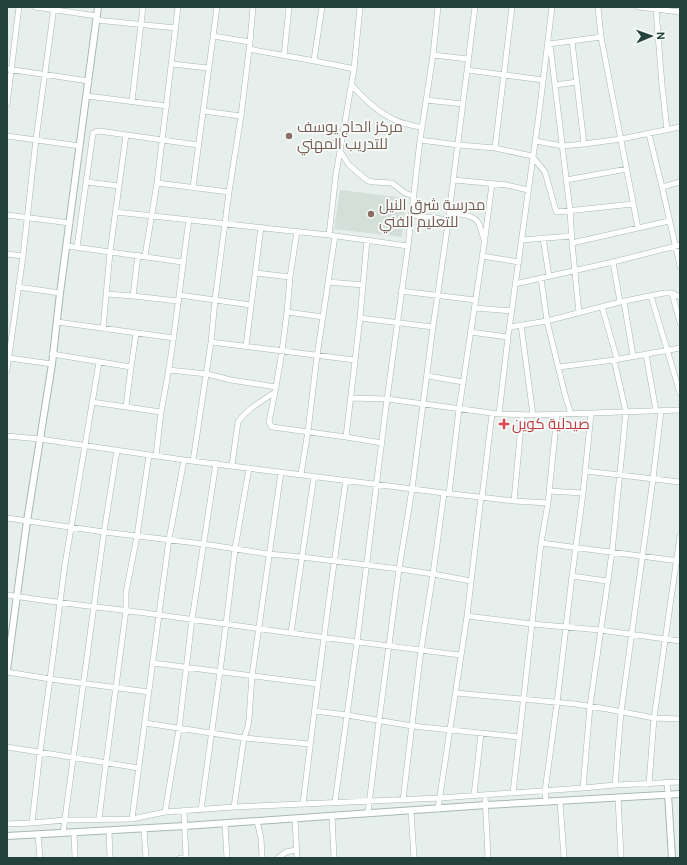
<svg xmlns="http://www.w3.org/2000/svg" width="687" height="865" font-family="Cabin,Cairo,sans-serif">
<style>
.built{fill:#d4dfda}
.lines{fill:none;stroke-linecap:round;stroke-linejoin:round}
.minor-casing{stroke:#a8b8b2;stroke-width:6}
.tertiary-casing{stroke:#a8b8b2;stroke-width:8}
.minor{stroke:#fff;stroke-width:5}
.tertiary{stroke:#fff;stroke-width:6}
.education-dot{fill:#8d6e63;stroke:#f7fbf9;stroke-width:1.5}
.health-dot{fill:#e0444e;stroke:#f7fbf9;stroke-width:1.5}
.labels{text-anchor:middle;stroke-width:3.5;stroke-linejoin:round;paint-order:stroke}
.education-label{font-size:15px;fill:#785e54;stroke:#f7fbf9;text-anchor:start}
.health-label{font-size:15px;fill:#be3a42;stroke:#f7fbf9;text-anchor:start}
</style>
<rect width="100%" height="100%" fill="#e6efeb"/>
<!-- built -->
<path class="built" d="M340 190 406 198 402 237 334 229Z"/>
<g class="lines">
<defs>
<path id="minor" d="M35 7 97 16
M552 7 539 114 508 337 499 414 533 415 680 410
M598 7 601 37 638 228
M638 7 680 12
M656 9 662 85 667 130
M96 20 176 28
M213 36 250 42
M572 41 584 144
M549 44 601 37
M550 44 570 210 572 243 579 313
M249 49C284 56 319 61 354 69
M433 55 468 59
M284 56 289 7
M314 60 322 7
M172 64 208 68
M7 69 89 81
M467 70 543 80
M351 84C363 98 377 112 395 120 403 124 413 125 422 128
M555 85 577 82
M87 96 167 106
M426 100 463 104
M132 101 143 7
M7 104 19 7
M203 111 241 116
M649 134 662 187 680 266
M7 136 80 146
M420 140 459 145 495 148 532 156 545 172 556 211 557 212 633 204
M535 141 563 146 584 144 621 139 680 127
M495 148 512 7
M340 151 349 165 368 181 374 182 392 183 405 193 413 196
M454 180 507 185 528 190
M566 180 627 169
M87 182 119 186
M157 183 229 192
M193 187 217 7
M662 187 680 182
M116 212 329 235 408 246
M449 213C459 214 474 214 479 224 481 229 482 234 484 239
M7 215 70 223
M411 215 449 220
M329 235 336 174 354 69 360 7
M543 238 549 276
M521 240 572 236
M572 243 669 221
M67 246 182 262
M77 247 93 133 95 132 99 131 198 145
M7 254 23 256
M145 256 157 183 178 7
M482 256 519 262
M613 262 620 302
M256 273 290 277
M541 278 547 321 565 395 571 414
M328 282 363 285
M515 284 613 262 680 245
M18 287 60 293
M401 291 475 300
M672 293 680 323
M107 294 133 296 178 301
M179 295 251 305
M133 296 138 255
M651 296 680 393
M624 302 633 356
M602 307 617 359
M474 308 512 311
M287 312 323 317
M360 318 433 327
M57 322 174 338
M521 325 533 415
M510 327 547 321 620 302 664 293H672L680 297
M103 329 110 252 126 135
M470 332 508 337
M211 342 355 360
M246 346 261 227
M52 354 131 367
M646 354 656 411
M9 358 52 364
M559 367 614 360 680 348
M7 370 23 256 36 139 54 7
M169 370 207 374 231 380 276 387 269 422 270 424 272 427 346 437 382 443
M428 376 463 382
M276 387 282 351 287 312 290 277 297 231
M351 398 387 399 499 414
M92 402 161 412
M126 407 131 367 136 334
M7 436 40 439 184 460 444 493 514 501 548 503 557 415
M346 437 360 318 367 240
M156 456C158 441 159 427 161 413 165 389 170 365 173 341 179 300 183 260 189 220
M193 461 211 342 215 300 229 192 241 116 250 42 253 7
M232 465 238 422C247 409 262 401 275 392
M585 471 680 482
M301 474 308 431 317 356 335 236
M549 491 583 493
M449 494 459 409 484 245 492 184
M482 497 492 414
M514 501 522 415
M7 518 104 532 204 544 268 554 302 557 399 569 433 574 471 581
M541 543 679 561
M572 576 607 581
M7 595C58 603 109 608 160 615 261 629 361 643 461 655
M467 616 532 624 600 630 680 641
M291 633 302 557 314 476
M153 663 317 684
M7 672 50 679 149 692
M456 693 575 704 607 709 654 718 680 719
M314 711 347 715 412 726 519 737
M145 723 244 738 310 744
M7 747 139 768
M667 782 668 794
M649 784 654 718 680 536
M615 785 621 712 653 479 661 411
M583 788 590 706 612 552 626 412 614 360
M513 793 541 543 548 503
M474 795 481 734
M485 795 488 858
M618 797 621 858
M403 800 421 650 433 574 444 493
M560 801 564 858
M335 802 357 642 387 399 408 246 420 140 433 55 438 7
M546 802 545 791 557 703 572 576 583 493 591 414
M303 804C316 696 330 588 346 480
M234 807 244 738 248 726 249 719 252 676 281 472
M438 809 467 616 481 497
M201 810 220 672 226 624 235 549 249 468
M184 811 186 858
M411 811 414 858
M165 812 179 729 192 619 216 463
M368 813 379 721 399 569 412 489 433 327 447 230 475 7
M332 816 334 858
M99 819 106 763 126 610V592L137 536 149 455
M132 819 169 539 184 460
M295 819 297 858
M257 821 261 838 262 858
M32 823 40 752 50 679 65 564 99 362
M7 824 32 823 65 820 132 819 165 812 234 807 440 798 583 788 615 785 680 782
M225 824 227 858
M144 829 146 858
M109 831 110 858
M63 833 104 532 117 450
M74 833 75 858
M38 835 40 858
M180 858H186
M278 858 286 852 296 850"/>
<path id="tertiary" d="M7 670 27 521 52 364 60 293 98 7
M668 794 672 858
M7 836 185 826 486 805 680 794"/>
</defs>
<!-- minor casing -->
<use href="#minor" class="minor-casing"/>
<!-- tertiary casing -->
<use href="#tertiary" class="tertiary-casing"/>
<!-- minor -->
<use href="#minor" class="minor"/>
<!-- tertiary -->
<use href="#tertiary" class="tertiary"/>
</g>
<!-- markers -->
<g class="education-dot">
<circle cx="289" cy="136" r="4"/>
<circle cx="371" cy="214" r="4"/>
</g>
<path class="health-dot" d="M502 418h4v4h4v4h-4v4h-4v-4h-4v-4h4z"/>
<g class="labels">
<!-- education labels -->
<g class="education-label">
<text x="297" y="132">مركز الحاج يوسف<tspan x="297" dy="17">للتدريب المهني</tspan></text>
<text x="379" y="210">مدرسة شرق النيل<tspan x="379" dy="17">للتعليم الفني</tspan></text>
</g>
<!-- health labels -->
<g class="health-label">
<text x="512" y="429">صيدلية كوين</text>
</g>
</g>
<!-- border -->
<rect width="687" height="865" fill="none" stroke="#24423a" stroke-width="16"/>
<!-- north arrow -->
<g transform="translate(651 36) rotate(88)" stroke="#f7fbf9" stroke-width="3" paint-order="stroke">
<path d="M0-3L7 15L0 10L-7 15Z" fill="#24423a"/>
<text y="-6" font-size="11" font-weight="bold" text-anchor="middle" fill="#24423a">N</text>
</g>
</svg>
